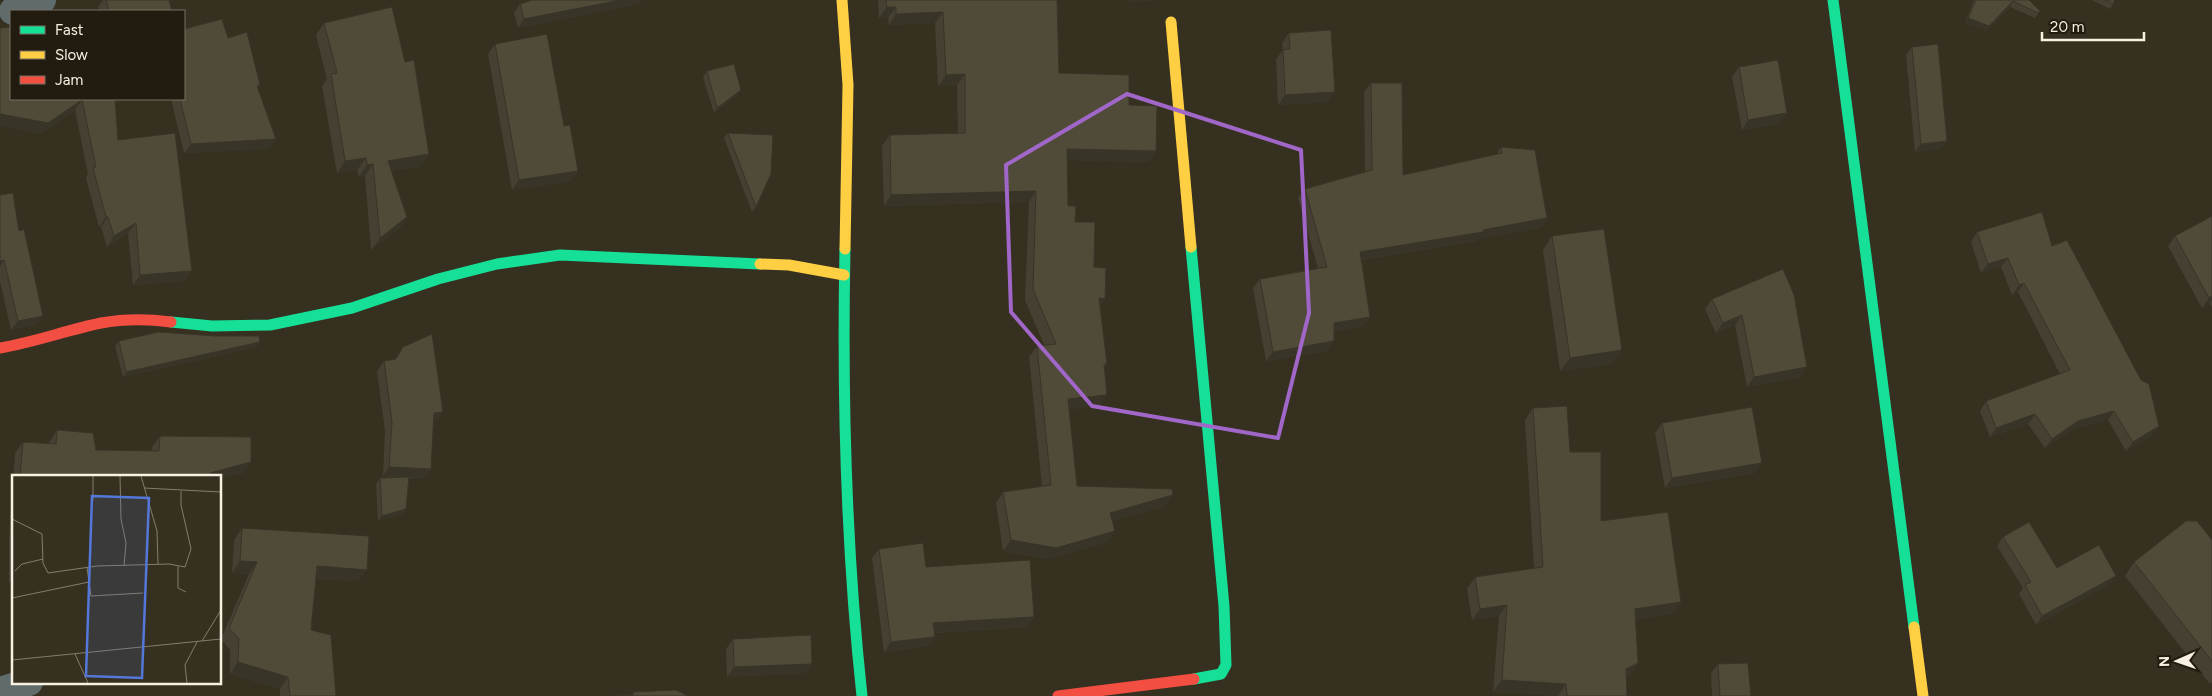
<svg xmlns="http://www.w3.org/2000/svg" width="2212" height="696" font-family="Figtree,sans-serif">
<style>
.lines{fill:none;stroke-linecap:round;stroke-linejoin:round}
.street{stroke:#606b6c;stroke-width:28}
.fast{stroke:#16e098;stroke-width:11}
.slow{stroke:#ffcf43;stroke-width:11}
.jam{stroke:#f24e42;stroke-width:11}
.wall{fill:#454031}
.shaded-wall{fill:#383428}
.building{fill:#504a39;stroke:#383428}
.marked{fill:none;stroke:#a067c9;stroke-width:4;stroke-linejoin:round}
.inset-road{fill:none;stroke:#847d6d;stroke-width:1}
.view{fill:#5477da;fill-opacity:0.15;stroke:#5477da;stroke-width:2.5}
.inset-edge{fill:none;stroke:#f8f1e1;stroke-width:2.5}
</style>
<rect width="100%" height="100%" fill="#363020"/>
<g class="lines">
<!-- street -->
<path class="street" d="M13 11 42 0
M0 691 29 682"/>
<!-- fast -->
<path class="fast" d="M1833 0 1914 627
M1191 247 1224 606 1226 665 1221 674 1194 679
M845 249C842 398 846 548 862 696
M171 322 212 326 270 325 352 308 438 279 497 264 560 255 760 264"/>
<!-- slow -->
<path class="slow" d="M842 0 848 85 845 249
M1171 22 1191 247
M760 264 789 265 844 275
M1914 627 1923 696"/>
<!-- jam -->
<path class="jam" d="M0 348C35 342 67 330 101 323 123 319 149 319 171 322
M1058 696 1194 679"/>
</g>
<!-- wall -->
<path class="wall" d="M103 0H169L172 11H100L98 7Z
M532 0H642L639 4 518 28 514 13 520 4Z
M878 0H1057L1059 73 1129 105 1149 162 1067 160 1068 206 1094 267 1100 307 1107 364 1104 367 1107 395 1099 406 1069 409 1077 486 1165 506 1112 521 1108 542 1048 559 1003 551 996 503 1003 492 1042 486 1029 357 1037 346 1044 345 1025 300 1029 202 884 206 882 146 890 135 958 133 957 85 938 86 935 23 889 25 888 18H879Z
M1974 0H2029L2040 11 2035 18 2010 7 1986 31 1965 23Z
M2092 0H2115L2110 9Z
M324 23 405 62 429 154 421 166 391 171 407 217 399 229 371 250 365 176 359 177 357 170 337 173 322 86 327 79 316 35Z
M11 27 115 99 118 140 192 271 185 281 133 285 128 233 107 247 101 227H99L86 178 88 174 75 110 40 134Z
M1289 33 1328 102 1278 105 1276 59 1283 50 1282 43Z
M228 38 260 85 258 88 270 149 184 153 171 99H184Z
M495 44 564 126 578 171 571 181 512 190 488 54Z
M1912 47 1947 141 1941 149 1915 152 1906 55Z
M1739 67 1781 123 1742 130 1732 77Z
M707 71 741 90 737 95 714 113 703 77Z
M1371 83 1403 175 1496 155 1501 147 1547 218 1541 228 1478 239 1477 241 1362 260 1370 317 1364 326 1334 331 1327 351 1266 361 1253 288 1260 279 1318 268 1298 198 1305 189 1365 172 1364 92Z
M728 133 756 207 752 212 724 138Z
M0 195 19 231 36 325 11 330 0 281Z
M2212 216V307L2210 303 2202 308 2168 246 2175 236Z
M1977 232 2052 246 2159 426 2152 435 2126 451 2108 420 2071 430 2045 448 2028 424 1990 437 1980 411 1986 401 2060 374 2018 292 2012 295 2001 267 1981 273 1971 242Z
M1552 236 1622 350 1612 364 1560 371 1543 250Z
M1783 269 1800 377 1747 387 1735 325 1716 333 1705 309 1712 299Z
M119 341 257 347 123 377 115 346Z
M403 347 443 412 436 421 433 422 431 469 424 478H409L406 509 403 514 378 521 376 484 380 478H404L383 476 385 431 377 371 384 361 395 359Z
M1533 408 1570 452 1601 521 1681 602 1673 614 1635 619 1638 663 1630 675 1626 676 1627 696H1558L1493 692 1499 616 1472 620 1467 589 1475 577 1534 568 1525 420Z
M1662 423 1755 473 1665 488 1655 433Z
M57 430 96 450 152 451V447L160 436 251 462 243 473 220 476H14V583H9V538L15 453 23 442 49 444 50 441Z
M242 528 358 581 316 579 311 630 336 696H280V689L230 674V650L221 639 249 574 232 573 234 540Z
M2003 537 2057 568 2110 584 2036 625 2019 594 2023 588 1997 546Z
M2212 540V682L2210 684 2125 576 2134 562Z
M879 549 926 567 1027 627 934 633 935 637 928 646 884 652 872 558Z
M733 639 812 664 805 673 727 677 726 649Z
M1718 664 1751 696H1712L1711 673Z"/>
<!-- shaded-wall -->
<path class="shaded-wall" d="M621 0H642L639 4 518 28 524 19Z
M1129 0H1156L1155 1 1127 2Z
M2013 1 2010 7 1986 31 1965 23 1968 18Z
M887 7H896L888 18H879Z
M943 12 935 23 889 25 896 14Z
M965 74 957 85 938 86 946 75Z
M741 90 737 95 714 113 717 108Z
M1335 92 1328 102 1278 105 1285 95Z
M82 100 75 110 40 134 0 126V114Z
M1787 113 1781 123 1742 130 1748 120Z
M276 139 270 149 184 153 191 144Z
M1947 141 1941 149 1915 152 1921 144Z
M1067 149 1156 151 1149 162 1060 160Z
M429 154 421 166 379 173 388 161Z
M366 158 357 170 337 173 345 161Z
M373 164 365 176 359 177 367 165Z
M578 171 571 181 512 190 519 180Z
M1036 191 1029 202 884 206 891 195Z
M106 217H108L101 227H99Z
M407 217 399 229 371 250 380 238Z
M1547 218 1541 228 1478 239 1477 241 1354 261 1360 252Z
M136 223 128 233 107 247 114 236Z
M2008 258 2001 267 1981 273 1988 264Z
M4 260 0 267V261Z
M192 271 185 281 133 285 140 275Z
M2024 283 2018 292 2012 295 2019 285Z
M2212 296V300L2210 303 2202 308 2209 298Z
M1099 298 1105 299 1098 309Z
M1742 315 1735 325 1716 333 1723 323Z
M43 316 36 325 11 330 18 321Z
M1370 317 1364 326 1328 332 1334 323Z
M1334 341 1327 351 1266 361 1273 352Z
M260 342 257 347 123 377 126 372Z
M1622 350 1612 364 1560 371 1570 358Z
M1807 367 1800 377 1747 387 1754 377Z
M1107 395 1099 406 1061 410 1068 399Z
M2114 411 2108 420 2071 430 2045 448 2052 439 2078 421Z
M443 412 436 421 427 423 434 413Z
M2035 414 2028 424 1990 437 1996 428Z
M2159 426 2152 435 2126 451 2133 442Z
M251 462 243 473 220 479V476H208L210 473Z
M1762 463 1755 473 1665 488 1672 478Z
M389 467 431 469 424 478 383 476Z
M1173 495 1165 506 1102 524 1110 513Z
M406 509 403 514 378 521 382 516Z
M1115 531 1108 542 1048 559 1003 551 1011 540Z
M240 561 257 562 249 574 232 573Z
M317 566 367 570 358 581 309 578Z
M2116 576 2110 584 2036 625 2042 616Z
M14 577V583H9Z
M1681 602 1673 614 1626 621 1635 609Z
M1507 605 1499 616 1472 620 1480 609Z
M1034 617 1027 627 926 633 933 623Z
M935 637 928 646 884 652 891 642Z
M238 662 288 677 280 689 230 674Z
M1638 663 1630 675 1618 680 1626 669Z
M812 664 805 673 727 677 734 667Z
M1502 680 1566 684 1558 696 1493 692Z"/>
<!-- building -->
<path class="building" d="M106 0H169L172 11H109Z
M532 0H621L524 19 520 4Z
M886 0H1057L1059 73 1129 75V105L1157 106 1156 151 1067 149 1068 206H1076L1075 222H1095L1094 267 1106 268 1105 299 1099 298 1107 364H1104L1107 395 1068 399 1077 486 1172 489 1173 495 1110 513 1115 531 1056 548 1011 540 1003 492 1051 485 1037 346 1056 344 1033 289 1036 191 891 195 890 135 965 133V74L946 75 943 12 896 14V7H887Z
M1976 0H2029L2040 11 2038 13 2013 1 1989 26 1968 18Z
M2105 0H2115L2113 4Z
M392 7 405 62 414 60 429 154 388 161 407 217 380 238 373 164 367 165 366 158 345 161 331 74 337 73 324 23Z
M222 19 228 38 247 32 260 85 257 86 276 139 191 144 180 99H184V29Z
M11 27V99H115L118 140 175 133 192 271 140 275 136 223 114 236 108 217H106L93 168 96 167 82 100 48 123 0 114V28Z
M1331 30 1335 92 1285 95 1283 50 1290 49 1289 33Z
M547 34 564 126 570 125 578 171 519 180 495 44Z
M1938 44 1947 141 1921 144 1912 47Z
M1778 60 1787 113 1748 120 1739 67Z
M734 64 741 90 717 108 707 71Z
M1371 83H1402L1403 175 1502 153 1501 147 1535 150 1547 218 1483 230V232L1360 252 1370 317 1334 323V341L1273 352 1260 279 1327 267 1305 189 1372 170Z
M728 133 773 135 771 174 756 207Z
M13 193 19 231 24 229 43 316 18 321 4 260 0 261V195Z
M2042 212 2052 246 2067 240 2141 380 2149 384 2159 426 2133 442 2114 411 2078 421 2052 439 2035 414 1996 428 1986 401 2070 370 2024 283 2019 285 2008 258 1988 264 1977 232Z
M2212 216V296L2209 298 2175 236Z
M1604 229 1622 350 1570 358 1552 236Z
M1783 269 1794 295 1807 367 1754 377 1742 315 1723 323 1712 299Z
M158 332 216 336H259L260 342 126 372 119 341Z
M432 334 443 412 434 413 431 469 389 467 392 422 384 361 396 359 403 347Z
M1567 406 1570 452H1601V521L1668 512 1681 602 1635 609 1638 663 1626 669 1627 696H1567L1566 684 1502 680 1507 605 1480 609 1475 577 1543 567 1533 408Z
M1752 407 1762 463 1672 478 1662 423Z
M57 430 93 433 96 450 159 451 160 436 251 437V462L210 473V476H20L23 442 56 444Z
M409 477 406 509 382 516 380 478Z
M2186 521H2197L2212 540V661L2134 562Z
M2029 522 2057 568 2099 545 2116 576 2042 616 2025 585 2031 582 2003 537Z
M242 528 369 536 367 570 317 566 311 630 331 635 336 696H290L288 677 238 662 239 639 229 628 257 562 240 561Z
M923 543 926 567 1030 560 1034 617 933 623 935 637 891 642 879 549Z
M811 635 812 664 734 667 733 639Z
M1748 663 1751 696H1720L1718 664Z
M676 690 688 696H613L633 695V692Z"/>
<!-- marked area -->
<path class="marked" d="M1127 94 1301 150 1309 313 1278 438 1092 406 1011 312 1006 165Z"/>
<!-- overview -->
<g transform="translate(12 475)">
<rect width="209" height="209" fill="#363020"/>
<path class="inset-road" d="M108 1 109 44 114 68 112 91M129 1 145 56 146 89M132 13 209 17M81 25V1M0 44 30 59 31 88 36 98 85 91 157 89 173 92 179 74 169 30V16M166 91V113L174 117M3 96 10 89 31 84M77 107 79 121 131 118M0 123 77 107 75 92M190 166 209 135M63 179 76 208M0 185 209 164M175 208 173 190 185 167"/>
<path class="view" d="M80 21 137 23 130 203 74 201Z"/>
<rect width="209" height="209" class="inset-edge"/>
</g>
<!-- legend -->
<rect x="10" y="10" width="175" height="90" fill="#211b10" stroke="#777164"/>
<rect x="20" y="26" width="25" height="8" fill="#16e098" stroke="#777164"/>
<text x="55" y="35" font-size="15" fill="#f8f1e1">Fast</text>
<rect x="20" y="51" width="25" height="8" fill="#ffcf43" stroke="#777164"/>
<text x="55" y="60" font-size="15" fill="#f8f1e1">Slow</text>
<rect x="20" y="76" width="25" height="8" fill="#f24e42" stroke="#777164"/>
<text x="55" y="85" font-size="15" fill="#f8f1e1">Jam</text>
<!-- north arrow -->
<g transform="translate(2177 661) rotate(268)" stroke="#211b10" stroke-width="4" paint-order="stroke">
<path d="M0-4L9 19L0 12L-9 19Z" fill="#f8f1e1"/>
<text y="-8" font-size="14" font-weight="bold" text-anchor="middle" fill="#f8f1e1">N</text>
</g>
<!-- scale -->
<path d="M2042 32v8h102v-8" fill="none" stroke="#f8f1e1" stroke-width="2.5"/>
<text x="2050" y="32" font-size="15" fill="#f8f1e1" stroke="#211b10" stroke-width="4" paint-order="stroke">20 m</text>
</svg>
